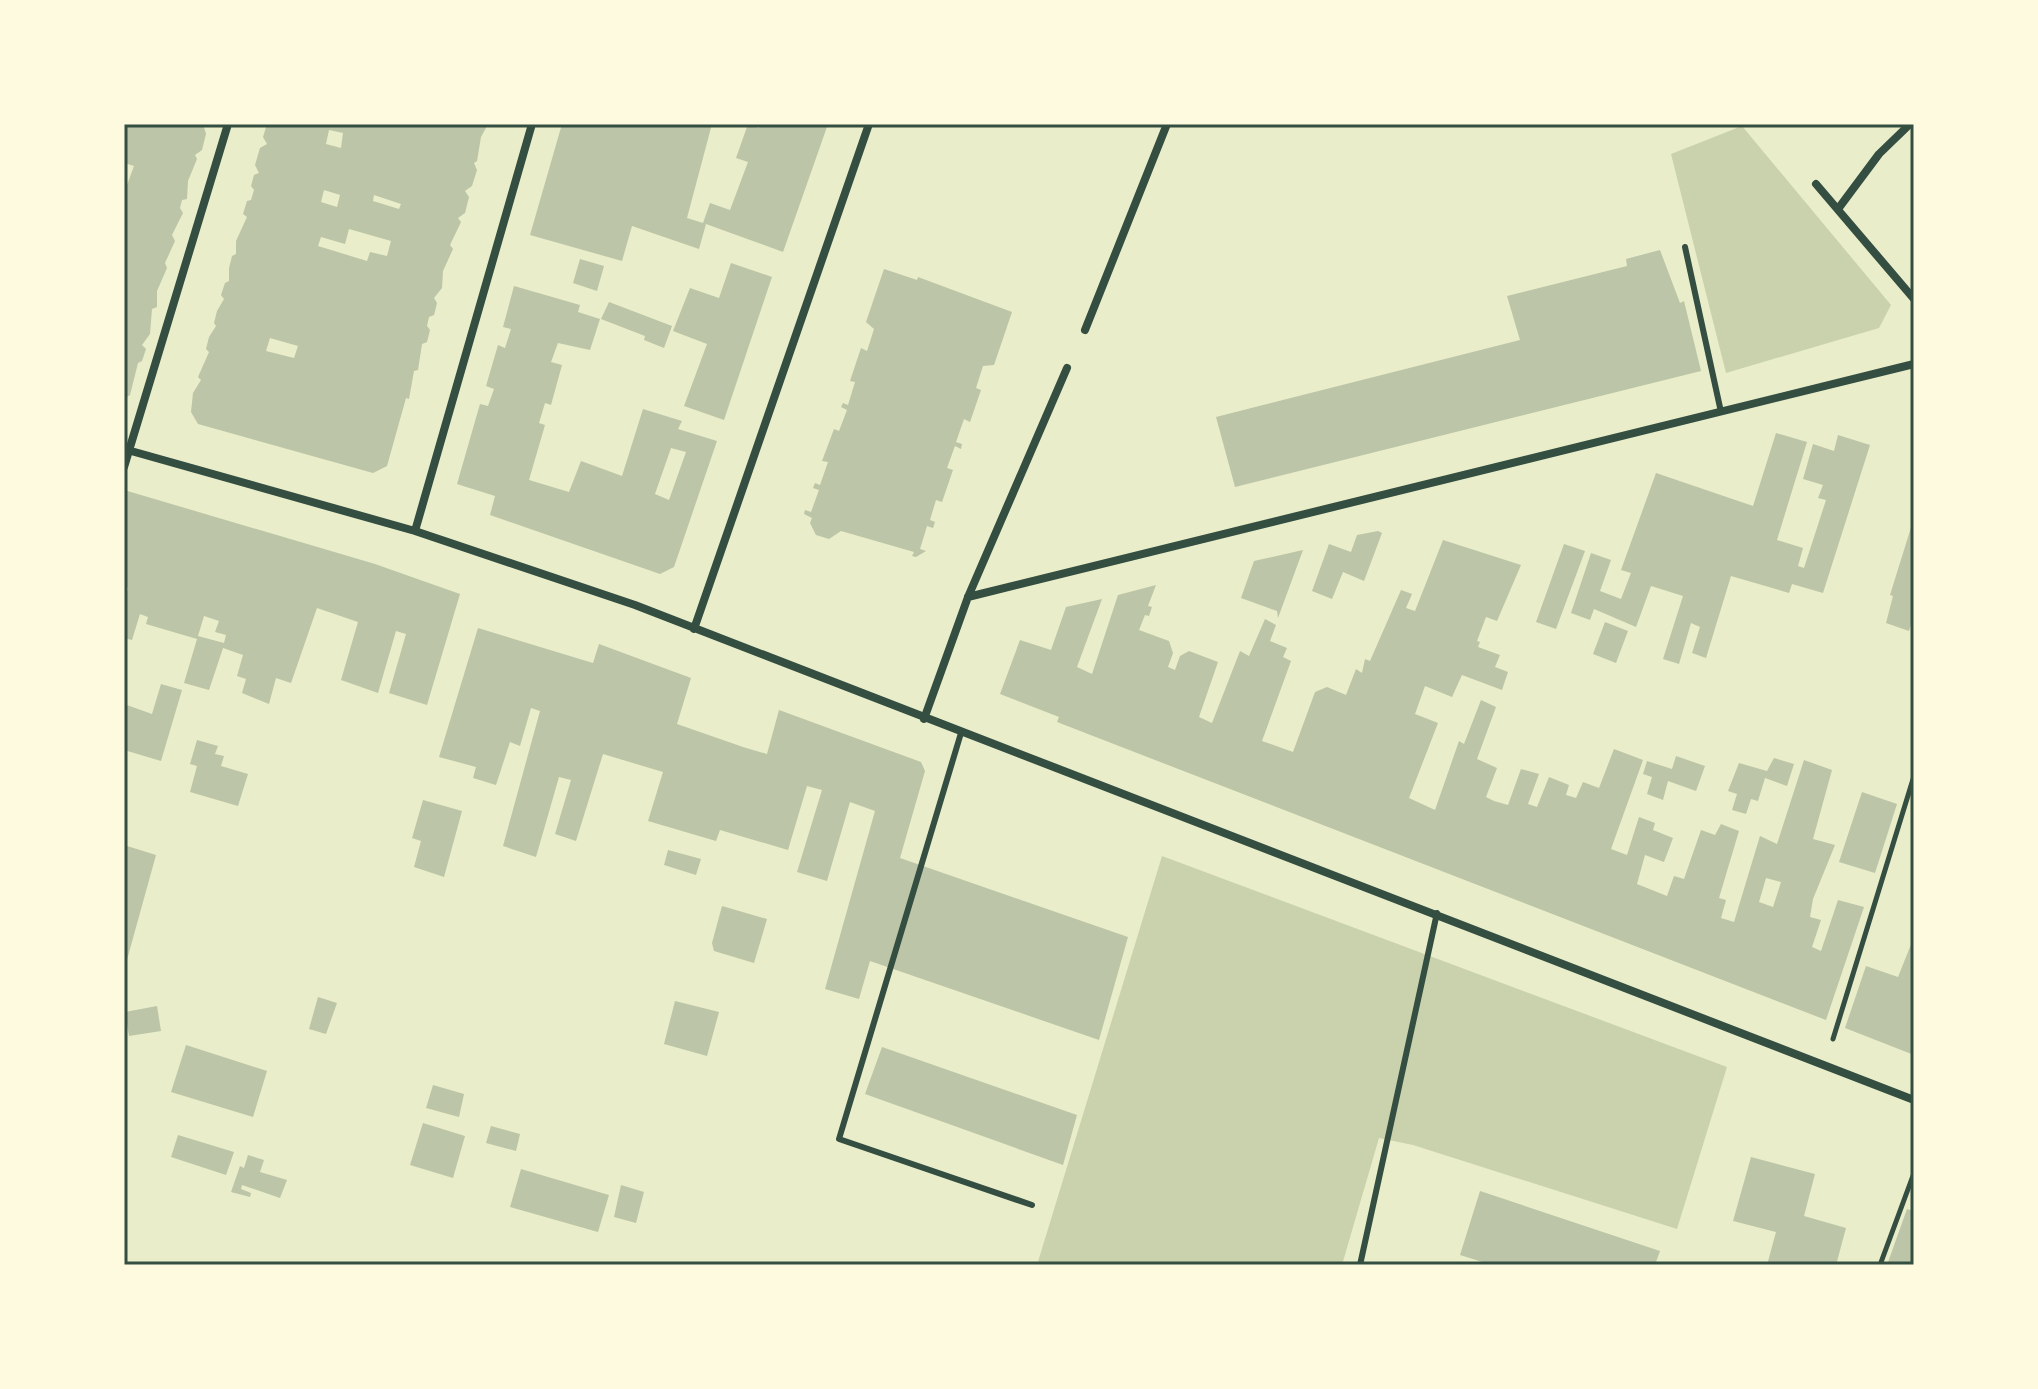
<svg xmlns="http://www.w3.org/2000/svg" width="2038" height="1389" font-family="'DM Sans',sans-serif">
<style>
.green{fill:#cad2ad}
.building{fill:#bcc5a7;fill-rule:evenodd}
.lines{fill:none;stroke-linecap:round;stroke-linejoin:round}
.path{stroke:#344e41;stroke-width:5}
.service{stroke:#344e41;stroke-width:6}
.minor{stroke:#344e41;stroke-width:8}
.neatline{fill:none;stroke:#344e41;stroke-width:3}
</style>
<rect width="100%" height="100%" fill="#e9edc9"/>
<!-- green -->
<path class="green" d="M1742 126 1891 305 1879 328 1726 373 1671 154Z
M1162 856 1727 1067 1677 1229 1413 1145 1379 1138 1342 1265H1037Z"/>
<!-- building -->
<path class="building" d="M124 124H203L206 134 202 150 195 155 197 159 188 181 187 199 182 200 180 208 183 213 172 235 175 241 165 263 167 268 157 291V307L152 309 150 334 142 345 146 349 142 361 138 363 130 395 124 399V193L134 166 124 163Z
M267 124H488L481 137 477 161 474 163 477 170 472 186 465 191 469 197 465 213 458 218 461 222 450 245 453 249 443 271 442 288 434 298 437 303 434 315 429 317 427 326 430 330 427 342 422 344 418 370 414 371 409 399 406 398 387 466 373 473 198 424 191 412 193 393 201 380 198 377 209 352 206 349 209 337 216 326 214 323 217 311 224 299 221 295 225 283 229 281V268L232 256 236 254V241L247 217 243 214 247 201 251 200 254 190 251 186 254 175 259 173 255 165 260 148 267 144 263 137ZM329 130 343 133 341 148 326 144ZM324 190 340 195 337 207 321 202ZM374 195 401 204 399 209 373 201ZM349 229 391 241 387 256 370 252 367 261 318 246 321 237 345 244ZM270 338 298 346 294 358 266 351Z
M562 124H712L687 218 703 223 710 203 730 210 748 162 736 158 748 124 759 128 761 124H828L783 252 706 224 699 249 632 226 622 261 530 235Z
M1660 250 1680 303 1684 301 1701 371 1235 487 1216 417 1520 340 1507 296 1627 266 1626 259Z
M580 259 604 266 597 291 573 283Z
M731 263 772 277 724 420 684 406 707 344 673 331 690 288 719 298Z
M884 269 917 280 918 277 1012 312 994 365 983 366 976 388 981 390 970 422 964 419 956 442 962 444 961 449 955 446 947 468 953 470 942 502 936 500 930 520 935 522 933 528 927 526 920 549 926 551 916 557 912 556 914 552 841 531 829 539 816 535 810 523 812 518 804 514 805 510 811 512 819 490 813 488 815 483 820 485 828 462 822 461 834 429 839 431 847 410 841 407 843 403 848 405 855 382 850 381 861 348 867 351 874 329 866 322Z
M514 286 580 305 578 312 600 319 590 350 558 343 551 362 562 365 551 405 545 403 539 423 545 425 529 480 569 492 581 461 622 476 643 409 682 421 678 429 717 441 674 567 660 574 490 515 495 496 457 484 480 404 488 406 494 389 486 386 498 345 505 348 511 329 503 327ZM671 448 686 452 669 500 655 494Z
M609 302 672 326 664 348 644 340 645 336 601 319Z
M1776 433 1807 442 1777 540 1803 548 1798 566 1804 568 1826 500 1818 498 1823 485 1803 479 1813 444 1834 451 1838 435 1870 445 1823 593 1792 584 1789 593 1731 576 1706 658 1692 653 1700 627 1691 623 1679 664 1663 659 1683 596 1651 586 1636 627 1594 609 1590 620 1571 613 1591 553 1611 560 1600 591 1621 599 1631 573 1621 570 1656 473 1753 506Z
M124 490 375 564 460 594 427 705 389 693 406 634 396 631 378 693 341 680 358 622 317 608 291 683 276 678 269 704 242 693 246 679 237 676 243 655 223 648 209 690 184 683 197 639 146 624 148 617 140 614 132 640 124 638V601L128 588 124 586ZM204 616 219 621 215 632 226 635 224 643 198 636Z
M1913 521 1914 614 1909 631 1886 623 1893 596 1890 595Z
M1378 531 1382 533 1364 581 1343 572 1332 599 1312 591 1329 544 1351 552 1357 535Z
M1443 540 1521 565 1497 621 1486 617 1477 641 1480 642 1478 647 1500 655 1495 667 1508 672 1502 690 1462 675 1452 697 1425 686 1415 714 1438 723 1409 798 1435 810 1459 741 1464 744 1481 700 1496 707 1477 759 1497 768 1486 797 1494 801 1508 805 1521 769 1539 774 1528 804 1537 807 1549 777 1569 785 1566 795 1576 798 1583 782 1599 788 1614 749 1643 760 1611 849 1627 855 1639 817 1655 823 1653 830 1673 838 1664 862 1645 855 1637 884 1667 896 1674 876 1684 879 1701 830 1715 835 1721 824 1739 831 1719 898 1726 900 1721 918 1734 922 1760 836 1777 844 1804 760 1832 770 1813 839 1835 845 1813 899 1810 917 1821 920 1812 947 1821 951 1838 900 1864 907 1826 1020 1057 722 1059 717 1000 694 1020 640 1051 650 1066 607 1102 599 1077 667 1092 674 1118 595 1156 585 1148 606 1152 607 1149 616 1145 615 1139 630 1169 641 1173 653 1168 667 1175 670 1180 656 1189 651 1218 662 1199 717 1212 723 1240 651 1249 656 1265 619 1276 625 1270 641 1287 648 1283 657 1291 661 1262 741 1293 752 1315 692 1327 687 1346 695 1356 669 1362 673 1365 659 1370 661 1401 590 1412 594 1406 608 1415 611ZM1766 878 1781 882 1773 907 1759 902Z
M1564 544 1585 551 1556 629 1536 622Z
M1303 550 1278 618 1277 611 1241 598 1254 561Z
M1605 622 1628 631 1616 663 1593 654Z
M478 628 593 663 599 644 691 678 677 724 743 747 767 754 779 710 921 762 925 771 900 858 1128 937 1099 1040 870 961 859 999 825 989 875 811 850 802 827 881 797 872 822 790 807 786 788 850 720 830 716 841 648 821 663 772 603 754 576 841 555 834 571 780 559 777 536 857 503 846 540 711 531 708 520 746 510 742 496 785 473 778 476 767 439 757Z
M161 684 182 690 161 761 124 750V704L152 714Z
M197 740 218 746 215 754 224 756 221 766 248 774 238 806 190 792 197 766 190 764Z
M1676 756 1705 766 1696 791 1668 781 1663 800 1647 794 1652 777 1643 774 1647 761 1672 769Z
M1774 758 1794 764 1787 786 1765 778 1758 801 1751 799 1746 814 1732 810 1737 794 1728 791 1739 763 1767 771Z
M1862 792 1897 804 1875 873 1839 862Z
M423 800 462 811 444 877 414 867 421 841 412 838Z
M124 845 156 855 125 967H124Z
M668 850 701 859 696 875 664 865Z
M722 906 767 919 754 963 714 951 712 943Z
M1914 937V1055L1845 1028 1866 966 1898 977Z
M318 997 337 1003 326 1034 309 1029Z
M675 1001 719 1012 707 1056 664 1044Z
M157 1006 161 1031 129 1036 125 1012Z
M186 1045 267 1071 253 1117 171 1092Z
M882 1047 1077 1115 1063 1165 865 1094Z
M433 1085 464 1094 459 1117 426 1108Z
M423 1123 465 1136 453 1178 410 1165Z
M491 1126 520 1134 516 1151 486 1143Z
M178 1135 234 1152 226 1175 171 1157Z
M248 1155 264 1160 260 1172 287 1180 280 1198 242 1185 241 1189 251 1193 250 1197 231 1192 240 1166 244 1168Z
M1751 1157 1815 1174 1804 1216 1846 1228 1836 1265H1767L1776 1232 1733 1221Z
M521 1169 609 1195 598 1232 510 1207Z
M621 1185 644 1192 636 1223 614 1217Z
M1480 1191 1660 1251 1655 1265H1492L1460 1255Z
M1907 1209 1914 1211V1265H1887Z"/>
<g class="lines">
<!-- path -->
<path class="path" d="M1833 1039 1914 776
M1880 1265 1914 1173"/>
<!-- service -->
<path class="service" d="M1685 247 1721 412
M961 733 839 1139 1032 1205
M1360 1265 1437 913"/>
<!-- minor -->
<path class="minor" d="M1816 184 1914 299
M1838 209 1879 154 1910 124
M1085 330 1167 124
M124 449 415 531 635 605 1914 1100
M124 467 228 124
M415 531 532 124
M968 597 1914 364
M694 629 869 124
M924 719 968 597 1067 368"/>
</g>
<!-- border -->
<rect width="2038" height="1389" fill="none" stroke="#fefae0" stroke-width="252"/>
<rect x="126" y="126" width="1786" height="1137" class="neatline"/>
</svg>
